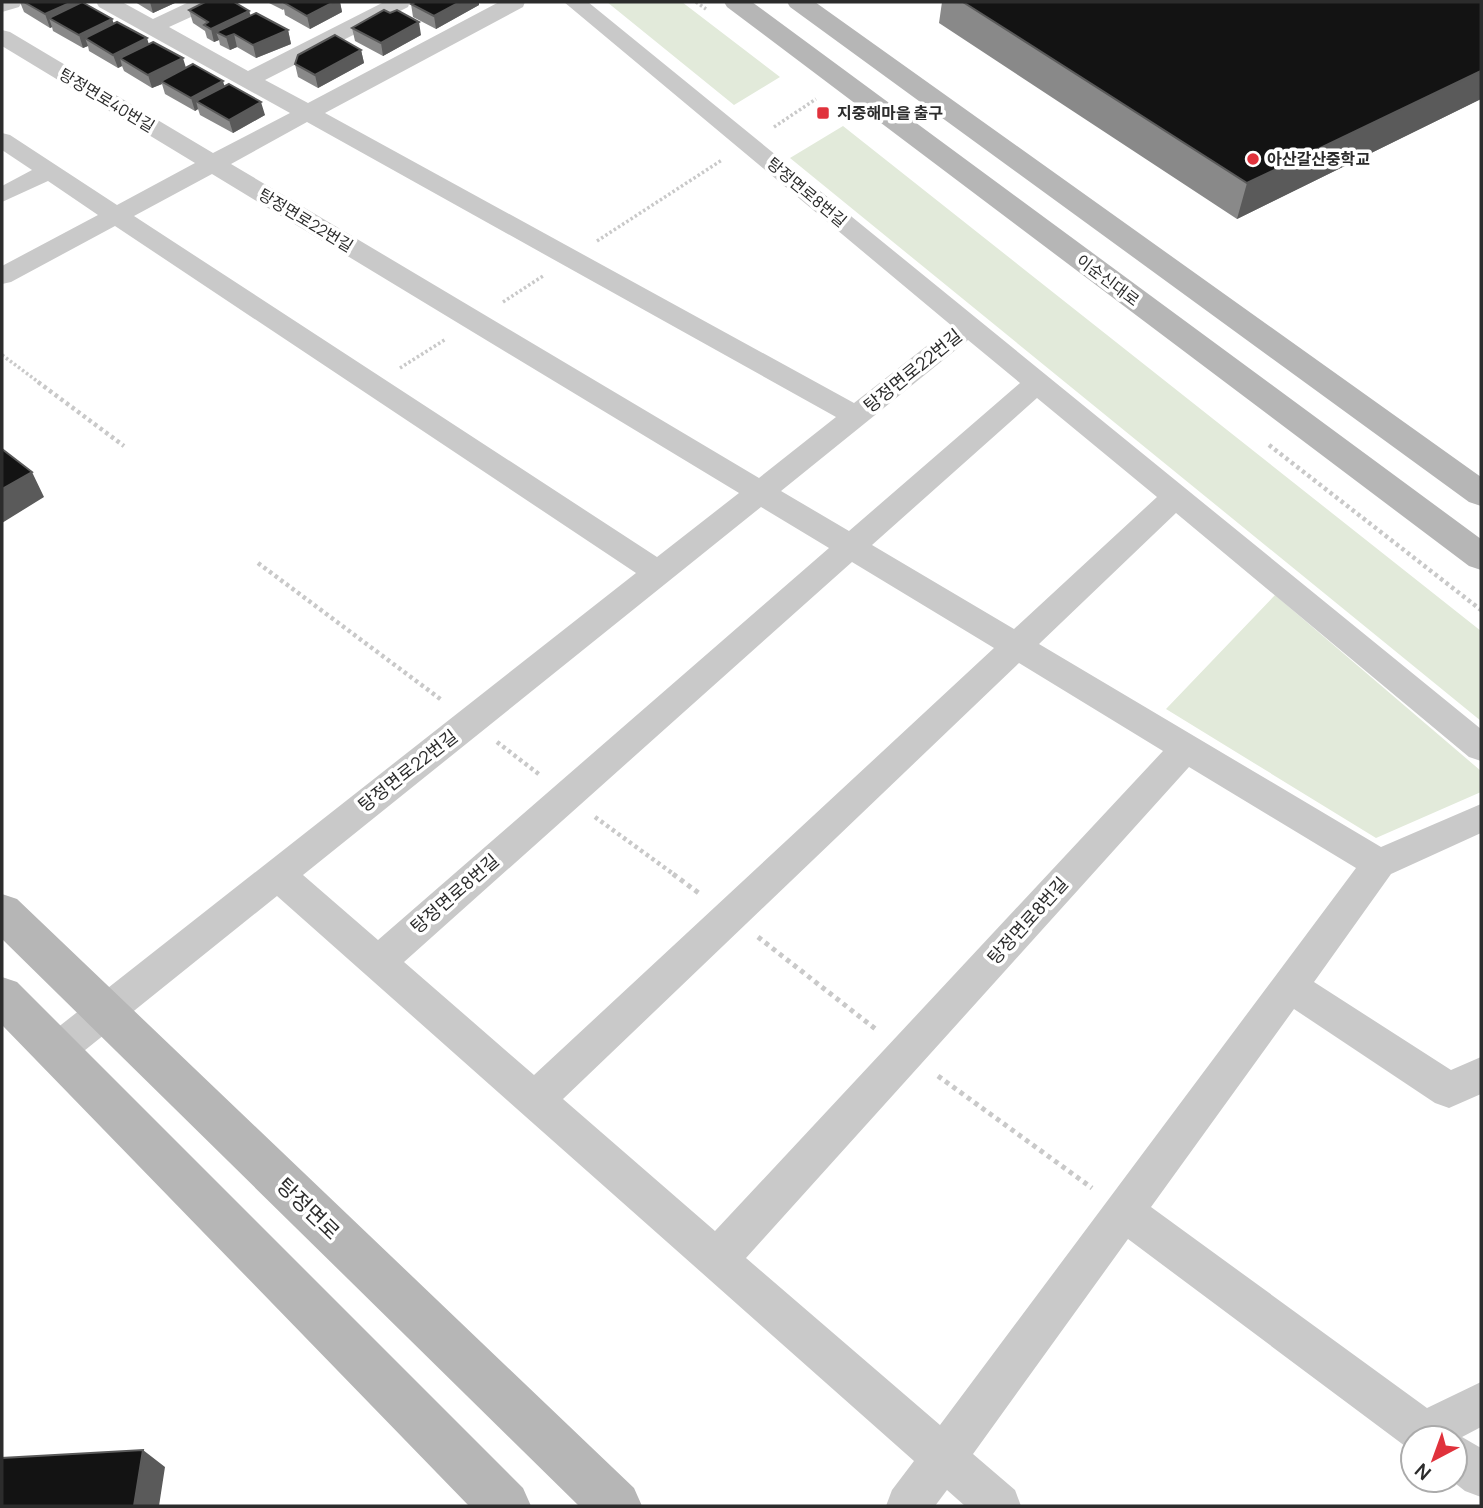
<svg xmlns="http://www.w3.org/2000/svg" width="1483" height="1508" font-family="Manrope,'Noto Sans KR',sans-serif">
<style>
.green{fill:#e2eada}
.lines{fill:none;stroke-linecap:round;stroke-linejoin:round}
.path-far2{stroke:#c9c9c9;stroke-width:3.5;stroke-dasharray:2.5 2.5;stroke-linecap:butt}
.path-far1{stroke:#c9c9c9;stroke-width:4.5;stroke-dasharray:3.5 3.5;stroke-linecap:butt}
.path{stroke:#c9c9c9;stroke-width:5;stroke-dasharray:4.5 4.5;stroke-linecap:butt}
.street{fill:#c9c9c9;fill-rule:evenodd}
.secondary{fill:#b6b6b6;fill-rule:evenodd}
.wall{fill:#898989}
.shaded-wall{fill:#5a5a5a}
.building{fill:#131313;stroke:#5a5a5a;stroke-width:2}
.poi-dot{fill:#e0323c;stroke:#fff;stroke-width:2.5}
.labels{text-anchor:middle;stroke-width:7;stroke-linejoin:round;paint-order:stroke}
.far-street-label{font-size:16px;fill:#2c2c2c;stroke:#fff}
.far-poi-label{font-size:16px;font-weight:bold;fill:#2c2c2c;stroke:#fff;text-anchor:start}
.street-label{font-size:18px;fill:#2c2c2c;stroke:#fff}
.near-street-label{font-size:21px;fill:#2c2c2c;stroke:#fff}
</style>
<rect width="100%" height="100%" fill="#fff"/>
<!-- green -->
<path class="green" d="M607 2H682L780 77 734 105Z
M843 126 1481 631V721L790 158Z
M1275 595 1481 771V792L1376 838 1166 709Z"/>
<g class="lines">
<!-- path-far2 -->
<path class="path-far2" d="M696 2 706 9
M774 127 816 99
M597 241 722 160
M503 302 543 276
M2 355 41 384
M400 368 446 339"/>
<!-- path-far1 -->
<path class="path-far1" d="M38 382 124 446
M1269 445 1481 610
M258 563 443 701
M497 742 540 775
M595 817 676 876"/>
<!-- path -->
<path class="path" d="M673 874 700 894
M758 937 878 1031
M938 1076 1092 1188"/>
<!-- street -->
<path class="street" d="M2 2H22L19 7 2 12Z
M96 2H122L153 19 189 2H215L213 7 169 27 248 71 384 2H410L408 7 265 80 308 103 499 2H525L523 7 325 113 854 403 952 326 564 2H588L1481 729V761L1469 757 1176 513 1039 644 1381 847 1481 804V833L1391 874 1314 982 1451 1070 1481 1057V1094L1449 1108 1435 1103 1294 1009 1151 1207 1427 1408 1481 1382V1427L1462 1437 1481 1448V1497L1465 1491 1451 1480H1455V1438H1413V1452L1128 1239 973 1454 1015 1490 1021 1506H965L947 1490 935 1506H886L892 1490 914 1461 277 896 69 1063 56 1068 43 1063 37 1051 43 1039 636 573 115 226 11 282 2 284V266L98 215 48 181 2 202V186L32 170 2 150V133L10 135 117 205 195 163 2 46V30L10 32 213 153 290 113 99 7ZM307 122 836 417 759 478 231 164ZM212 174 739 493 657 557 134 216ZM968 340 1020 383 849 531 781 491ZM1037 398 1157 497 1014 629 872 545ZM761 507 829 548 378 940 303 875ZM852 562 994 648 534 1075 404 962ZM1019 663 1163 751 715 1231 563 1099ZM1189 767 1356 868 940 1425 746 1258Z"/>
<!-- secondary -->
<path class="secondary" d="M724 2H752L1481 539V570L1469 566 727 7Z
M787 2H815L1481 477V506L1469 502 790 7Z
M2 894 17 899 634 1488 642 1506H579L2 939Z
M2 977 17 982 523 1488 531 1506H469L2 1025Z"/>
</g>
<!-- wall -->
<path class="wall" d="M20 2H78L79 4 112 19 114 24 149 44 186 68 224 86 265 115 233 133 200 115 198 109 195 111 165 94 162 84 152 88 124 71 122 66 118 68 89 51 88 46 83 48 53 31 52 27 50 28 24 12Z
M135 2H177L153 13Z
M267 2H340L342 12 310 29 285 15 284 9 283 10Z
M415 2H479V5L436 29 413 17 411 4Z
M942 2H1481V99L1237 219 939 23Z
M189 10 249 11 251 16 288 30 291 44 256 58 237 47 230 50 220 45 219 40 214 42 207 38 205 31 193 23Z
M352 28 421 35 383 56 355 41Z
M361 50 364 63 318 88 298 77 295 64Z"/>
<!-- shaded-wall -->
<path class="shaded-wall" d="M72 2H78L82 13 49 18 52 27 50 28 45 14Z
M150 2H177L153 13Z
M334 2H340L342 12 310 29 307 16Z
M460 2H479V5L436 29 434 16Z
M249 11 253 24 216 32 219 40 214 42 211 29Z
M112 19 117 32 85 38 88 46 83 48 79 35Z
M419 22 421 35 383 56 381 43Z
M288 30 291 44 256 58 253 45Z
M234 34 237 47 230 50 226 37Z
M147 38 151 51 120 58 122 66 118 68 113 55Z
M361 50 364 63 318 88 315 75Z
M183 58 187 71 161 81 162 84 152 88 148 75Z
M1481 71V99L1237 219 1247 183Z
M223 81 227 95 196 101 198 109 195 111 191 98Z
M261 102 265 115 233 133 229 120Z
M32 472 44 497 2 523V489Z
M143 1450 165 1467 159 1506H134Z"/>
<!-- building -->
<path class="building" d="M24 2H72L45 14Z
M82 2 112 19 79 35 49 18Z
M205 2H234L249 11 211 29 204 25 208 22 189 10Z
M283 2H334L307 16Z
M415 2H460L434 16 411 4Z
M963 2H1481V71L1247 183Z
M384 10 390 13 397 10 419 22 381 43 352 28Z
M256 13 288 30 253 45 234 34 226 37 216 32Z
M117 22 147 38 113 55 85 38Z
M335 35 361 50 315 75 295 64 298 55Z
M153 42 183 58 148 75 120 58Z
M193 64 223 81 191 98 161 81Z
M229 84 261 102 229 120 196 101Z
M2 449 32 472 2 489Z
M143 1450 134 1506H2V1458Z"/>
<!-- markers -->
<g class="poi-dot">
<rect x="816" y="106" width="14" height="14" rx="3.5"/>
<circle cx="1253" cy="159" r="7"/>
</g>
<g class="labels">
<!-- far-street labels -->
<g class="far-street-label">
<text transform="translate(107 100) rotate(31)" y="6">탕정면로40번길</text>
<text transform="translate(807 192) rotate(40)" y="6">탕정면로8번길</text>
<text transform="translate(306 220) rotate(31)" y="6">탕정면로22번길</text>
<text transform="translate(1108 280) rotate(37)" y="6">이순신대로</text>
</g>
<!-- far-poi labels -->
<g class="far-poi-label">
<text x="837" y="119">지중해마을 출구</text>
<text x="1267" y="165">아산갈산중학교</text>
</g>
<!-- street labels -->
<g class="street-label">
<text transform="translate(913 371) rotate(-39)" y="6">탕정면로22번길</text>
<text transform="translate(408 771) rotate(-38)" y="6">탕정면로22번길</text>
<text transform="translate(455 894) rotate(-41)" y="6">탕정면로8번길</text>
<text transform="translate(1028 921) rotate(-48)" y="6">탕정면로8번길</text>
</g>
<!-- near-street labels -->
<g class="near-street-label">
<text transform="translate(308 1209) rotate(44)" y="7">탕정면로</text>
</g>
</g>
<!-- border -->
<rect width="1483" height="1508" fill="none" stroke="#2c2c2c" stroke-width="7"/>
<!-- north arrow -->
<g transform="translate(1434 1459) rotate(221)"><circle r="33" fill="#ffffff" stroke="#ababab" stroke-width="2"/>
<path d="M0-5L12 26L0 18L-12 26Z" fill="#e0323c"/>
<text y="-10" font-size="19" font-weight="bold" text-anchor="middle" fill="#2c2c2c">N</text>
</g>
</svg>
